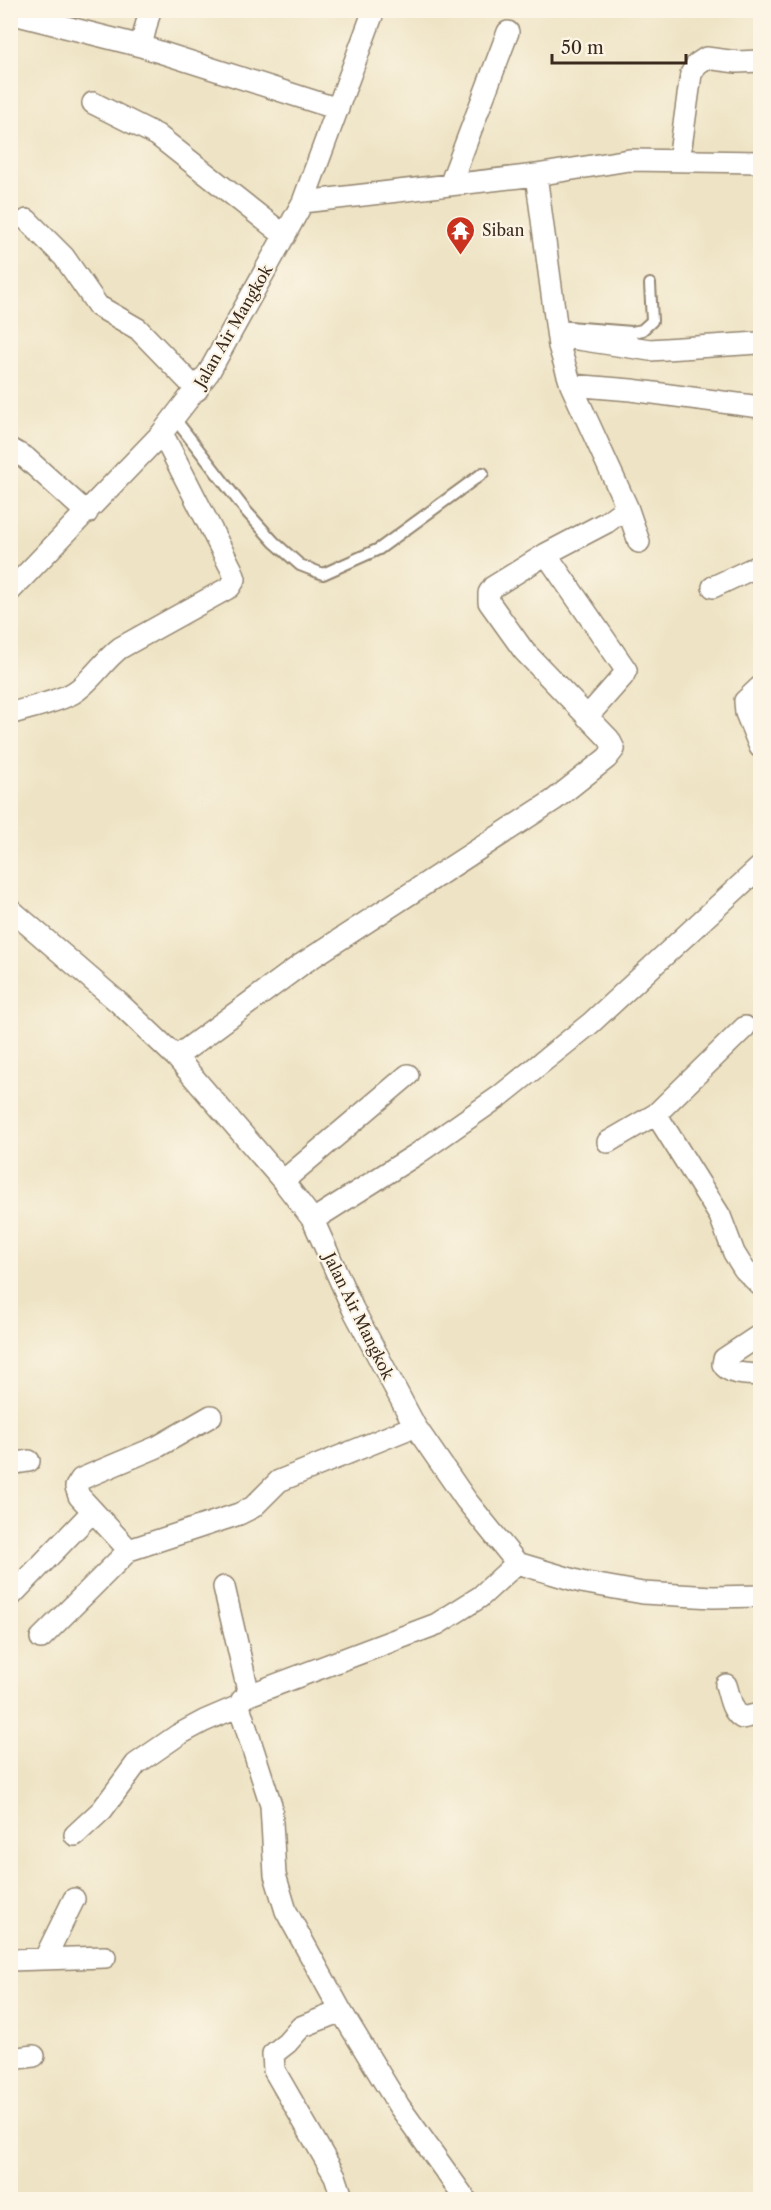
<svg xmlns="http://www.w3.org/2000/svg" width="771" height="2210" font-family="'Libre Caslon Text',serif">
<style>
.lines{fill:none;stroke-linecap:round;stroke-linejoin:round}
.lane-casing{stroke:#948671;stroke-width:14}
.street-casing{stroke:#948671;stroke-width:24}
.lane{stroke:#fff;stroke-width:10}
.street{stroke:#fff;stroke-width:21}
.labels{text-anchor:middle;stroke-width:4.5;stroke-linejoin:round;paint-order:stroke}
.poi-label{font-size:16px;fill:#3b2a1e;stroke:#fcf5e5;text-anchor:start}
.street-label{font-size:16px;fill:#3b2a1e;stroke:#fcf5e5}
</style>
<rect width="100%" height="100%" fill="#fcf5e5"/>
<filter id="ink" filterUnits="userSpaceOnUse"><feTurbulence type="fractalNoise" baseFrequency=".0167" numOctaves="2"/><feDisplacementMap in="SourceGraphic" scale="12" xChannelSelector="R" yChannelSelector="G"/><feConvolveMatrix kernelMatrix="1 2 1 2 8 2 1 2 1" color-interpolation-filters="sRGB"/></filter>
<filter id="wash" filterUnits="userSpaceOnUse"><feTurbulence type="fractalNoise" baseFrequency=".008" numOctaves="4" result="noise"/><feDisplacementMap in="SourceGraphic" scale="24" xChannelSelector="R" yChannelSelector="G"/><feGaussianBlur stdDeviation="1.35" result="paint"/><feColorMatrix in="noise" values="0 0 0 0 0 0 0 0 0 0 0 0 0 0 0 0 0 1.4 0 .05"/><feComposite in="paint" operator="in"/></filter>
<g filter="url(#wash)">
<rect width="100%" height="100%" fill="#eee3c4"/>
</g>
<g filter="url(#ink)">
<g class="lines">
<defs>
<path id="lane" d="M556 326 632 332 630 347
M632 332 642 330 652 321 650 284
M175 419 246 511 274 542 300 565 323 574 379 549 483 473"/>
<path id="street" d="M10 13 141 46 338 109
M141 46 150 10
M93 103 157 135 285 236
M679 161 691 74 697 64 706 58 737 62 760 61
M450 185 508 32
M303 202 536 175 629 160 760 162
M27 220 64 257 98 306 138 329 197 390
M558 336 650 350 758 343
M571 385 631 390 760 407
M10 449 26 458 87 513
M627 507 639 542
M546 554 626 670 623 676 587 717
M713 587 760 565
M10 591 162 433 209 372 303 202 374 10
M760 687 745 701 746 713 760 747
M10 714C28 708 57 702 73 693 89 684 103 661 120 648L230 587 235 579 232 570 162 433
M10 909 118 1002 176 1057 283 1181 313 1220 353 1309 415 1426 466 1500 517 1563 581 1582 643 1593 713 1597 760 1596
M176 1057 302 964 554 800 607 758 614 749 609 739 524 651 489 602V593L493 587 546 554 607 522 627 507 571 385 559 346 536 175
M656 1114 720 1216 734 1253 744 1269 760 1285
M608 1142 656 1114 745 1027
M283 1181 408 1075
M313 1220 417 1154 500 1096 591 1023 760 867
M760 1335 724 1359 723 1364C729 1375 748 1374 760 1375
M10 1464 29 1461
M129 1550 79 1496 76 1487 81 1479 157 1447 211 1416
M224 1587 249 1695
M10 1597 93 1511
M41 1638 129 1550 239 1514 253 1507 279 1481 415 1426
M726 1685C730 1697 731 1711 742 1718L760 1714
M75 1835 102 1810 136 1764 178 1735 204 1721 239 1706
M45 1958 74 1899
M10 1960 105 1957
M341 2011 301 2027 287 2043 273 2054 274 2070 335 2176 343 2200
M10 2059 34 2056
M466 2200 399 2106 341 2011 286 1911 275 1875 271 1805 239 1706 242 1700 249 1695 437 1624 480 1597 517 1563"/>
</defs>
<!-- lane casing -->
<use href="#lane" class="lane-casing"/>
<!-- street casing -->
<use href="#street" class="street-casing"/>
<!-- lane -->
<use href="#lane" class="lane"/>
<!-- street -->
<use href="#street" class="street"/>
</g>
</g>
<!-- icons -->
<defs>
<symbol id="temple-pin" viewBox="-11 -11 22 30"><path d="M0 17L-7.5 6A9.5 9.5 0 1 1 7.5 6Z" fill="#c8321e" stroke="#fcf5e5"/><path d="M0-6L5-2H3V0L6.5 2.5H4V6H1.5V3h-3V6H-4V2.5H-6.5L-3 0V-2H-5Z" fill="#fff"/></symbol>
</defs>
<g fill-rule="evenodd">
<use href="#temple-pin" x="444" y="214" width="33" height="45"/>
</g>
<g class="labels">
<!-- poi labels -->
<g class="poi-label">
<text x="482" y="236">Siban</text>
</g>
<!-- street labels -->
<g class="street-label">
<text transform="translate(233 326) rotate(-60)" y="6">Jalan Air Mangkok</text>
<text transform="translate(359 1316) rotate(64)" y="6">Jalan Air Mangkok</text>
</g>
</g>
<!-- margin -->
<rect width="771" height="2210" fill="none" stroke="#fcf5e5" stroke-width="36"/>
<!-- scale -->
<path d="M552 54v9h134v-9" fill="none" stroke="#3b2a1e" stroke-width="3"/>
<text x="561" y="54" font-size="18" fill="#3b2a1e" stroke="#fcf5e5" stroke-width="4.5" paint-order="stroke">50 m</text>
</svg>
